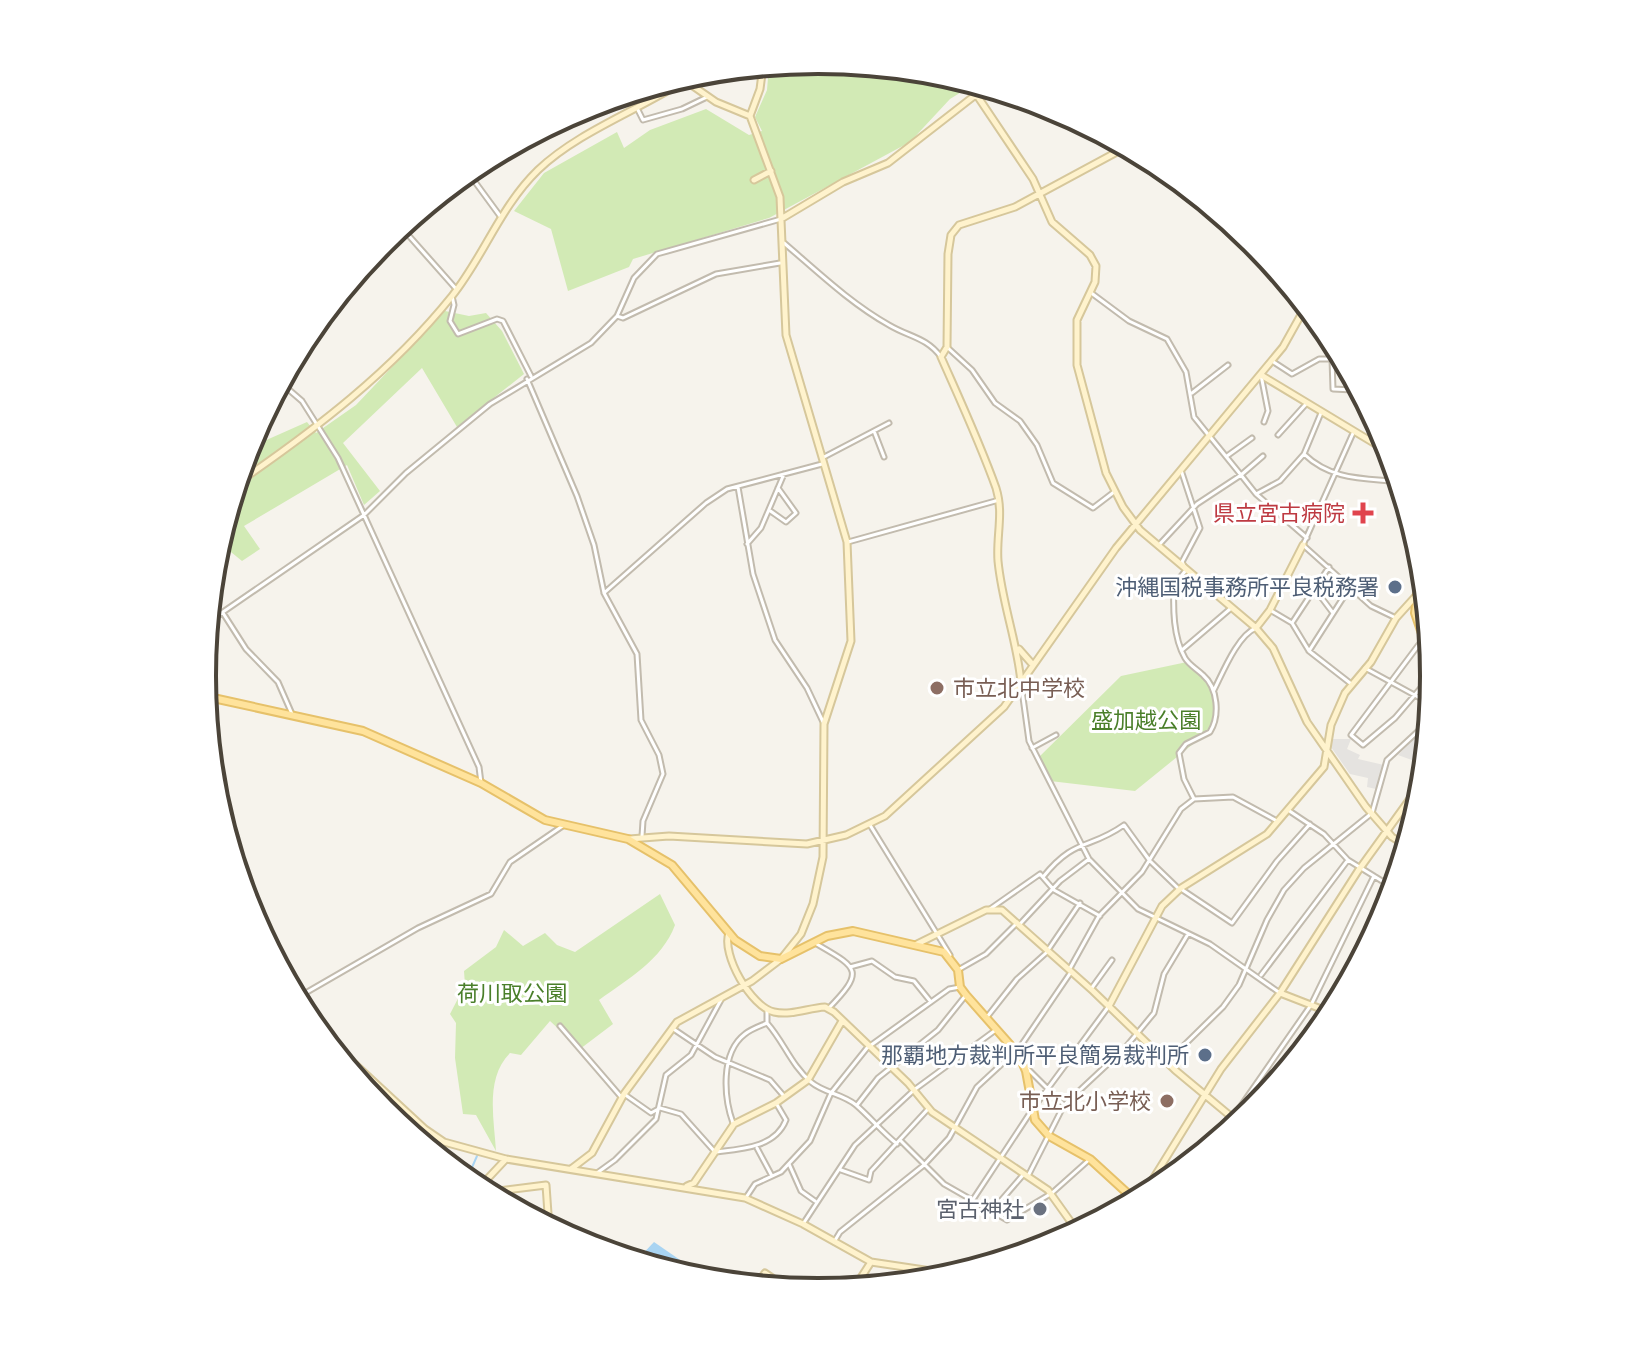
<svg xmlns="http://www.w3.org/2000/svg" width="1637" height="1353" font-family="'Open Sans','Noto Sans JP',sans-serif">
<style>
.green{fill:#d2eab5}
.parking{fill:#e5e3e0}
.water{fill:#a9d4f2}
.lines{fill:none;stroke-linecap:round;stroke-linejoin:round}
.stream{stroke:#a9d4f2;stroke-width:2}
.street-casing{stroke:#c2bbae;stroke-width:7}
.secondary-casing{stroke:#d6c79b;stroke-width:9}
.primary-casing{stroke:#e6c16a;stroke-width:10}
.street{stroke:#fff;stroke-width:3}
.secondary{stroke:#fff3cd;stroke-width:5}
.primary{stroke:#ffe39c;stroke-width:6}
.health-dot{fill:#e0444e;stroke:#fff;stroke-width:3}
.service-dot{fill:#5c6f8a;stroke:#fff;stroke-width:3}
.education-dot{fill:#8d6e63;stroke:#fff;stroke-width:3}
.worship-dot{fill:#6b7280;stroke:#fff;stroke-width:3}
.labels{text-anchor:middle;stroke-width:6;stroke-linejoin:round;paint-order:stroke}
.health-label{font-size:22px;fill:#be3a42;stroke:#fff;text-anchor:end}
.service-label{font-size:22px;fill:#4e5e75;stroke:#fff;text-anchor:end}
.education-label{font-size:22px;fill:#785e54;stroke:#fff;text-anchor:start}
.park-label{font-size:22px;fill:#4a7f2a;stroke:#fff}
.worship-label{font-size:22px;fill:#5b616d;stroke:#fff;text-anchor:end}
.rim{fill:none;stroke:#4b4439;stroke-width:4}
</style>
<rect width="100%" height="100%" fill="#f6f3ec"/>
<!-- green -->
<path class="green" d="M819 60 939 72 976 83 950 99 910 142 769 218 633 259 629 267 568 291 551 229 514 211 544 173 617 132 624 148 650 130 706 109 749 135 762 131 755 117 767 90 769 65Z
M445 311 469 316 486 313 502 331 524 374 457 427 422 368 343 443 380 491 364 505 347 465 244 526 260 549 242 561 226 548 216 549 246 449 307 422 316 433 356 405Z
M1187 662 1214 690V727L1135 791 1050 781 1038 758 1121 676Z
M660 894 675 925C662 960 628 979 599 1000L613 1024 580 1049 550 1021 521 1055 510 1053C485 1078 494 1119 496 1151L476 1115 463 1114 455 1058 456 1023 450 1014 465 985 464 971 496 947 504 930 523 946 545 933 557 945 575 952Z"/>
<!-- parking -->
<path class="parking" d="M1332 739H1351L1347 749 1360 755 1358 759 1384 765 1376 789 1367 787 1368 778 1350 774 1331 747Z
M1414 739 1428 743 1425 771 1419 767 1420 763 1398 755Z"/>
<!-- water -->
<path class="water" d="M654 1242 712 1282 635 1262Z"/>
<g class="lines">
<!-- stream -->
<path class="stream" d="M466 1181 477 1156"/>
<defs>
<path id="street" d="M964 80 976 94
M638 110 643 120 682 109 707 97
M467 171 500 216
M398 228 410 237 457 290
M784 243C818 272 850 303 889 325 909 337 926 337 941 357
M1090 292 1129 321 1167 339 1186 372 1194 417 1241 475 1197 504 1158 546
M452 296 454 305 450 321 458 334 497 319 503 321 531 376
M617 316 634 278 657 254 781 219
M948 348 972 370 995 403 1020 421 1037 445 1053 483 1093 508 1114 492
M1332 359 1333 389 1353 390V375
M1272 361 1292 374 1319 359H1344
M1261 375 1268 411 1264 422
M527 379 577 496 594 545 604 593 637 654 641 720 659 755 663 774 643 821 642 836
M280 382 302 401 338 458 479 767 481 783
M1192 393 1228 365
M874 431 884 457
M1354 431 1303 545 1371 606 1396 618
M1278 435 1306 404
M1304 454C1332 481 1365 478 1401 482
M1227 456 1252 438
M1263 456 1241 475 1256 494 1307 538
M824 457 889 423
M1181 470 1200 528 1182 562 1186 570 1174 585C1173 608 1173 637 1185 658 1189 665 1197 669 1203 675 1218 688 1220 716 1210 732L1186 744 1179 753 1184 779 1194 799
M738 487 753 574 775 640 807 688 824 724
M1256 494 1280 481 1304 454 1321 413
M769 510 786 522 796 513 778 488
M848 542 999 500
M747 544 761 528 784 474
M1315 589 1333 613
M604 593 706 503 727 489 822 464
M1270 610 1292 623 1309 651 1350 683
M223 613 246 649 278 682 292 714
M207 623 364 515 406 473 490 404 591 343 617 316 623 318 716 274 780 263
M1292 623 1329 567
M1423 639 1351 735 1363 745 1395 718 1431 676
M1182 650 1230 609
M1309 651 1350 587
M1365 668 1431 704
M1021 683 1029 741 1089 859 1138 909 1210 944 1280 993
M1214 690C1223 672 1238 635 1256 628
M1432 709 1431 676 1435 672
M1032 748 1056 735
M1410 800 1420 807
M1288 810 1324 834 1348 860 1395 889
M870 825 950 955
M1043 877C1075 837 1089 850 1124 825L1150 861 1180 890
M1181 889 1232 923 1277 861 1310 824
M990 909 1040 874 1054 890 1100 916
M1020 924 1060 881 1089 859
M815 943C858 968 866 970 828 1009
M850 967 872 961 895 977 914 981 931 1002
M958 970 986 954 1017 923
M1069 970 1099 916 1142 872 1181 809 1194 799 1233 797 1277 821
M1261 975 1348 860
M1091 989 1112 960
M295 999 418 928 491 894 510 862 564 825
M767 1011V1023C784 1042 791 1065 811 1082 824 1093 843 1094 856 1105 870 1117 882 1132 897 1144
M987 1017 1017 979 1046 953 1080 903
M560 1026 622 1098
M672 1028 715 1057 770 1080 783 1095
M1167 1062 1223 1007 1239 985 1267 920 1284 890 1304 868 1372 813 1387 760 1431 719
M1027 1068 1064 1105
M624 1094 651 1113 660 1108 681 1114 715 1152C741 1149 775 1148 786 1120L776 1103
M857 1105 878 1078 938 1030 966 995
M385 1114 395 1101
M733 1123C724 1098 720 1053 745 1034 751 1029 760 1026 767 1023
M901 1141 944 1184 1007 1220 1052 1193 1090 1159
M1213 1146 1311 1005 1374 876
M757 1148 772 1176
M789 1164 801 1191 815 1201
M841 1170 869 1180 871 1171 928 1109
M597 1173 615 1160 656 1119 666 1075 691 1055 722 998
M1028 1176 1064 1105 1125 1048 1154 1013 1164 974 1188 934
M747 1196 755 1184 781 1172 810 1141 831 1093 867 1048 949 989 960 987
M972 1201 1032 1110 1109 1006
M991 1212 1023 1175
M803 1224 855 1145 914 1090 997 1029
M834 1242 840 1232 924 1165 949 1138 977 1087 1020 1047 1071 972"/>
<path id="secondary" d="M680 77 716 102 750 116
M976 94 1033 179 1052 222 1090 255 1096 266 1095 282 1077 320V365L1106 473 1123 507 1140 530 1256 628 1273 648 1307 722 1366 807 1392 837 1408 847
M754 180 771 171
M781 219 843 182 888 163 987 86
M1261 375 1392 454
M236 484C316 429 391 372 452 296 484 256 500 207 538 170 578 132 637 111 684 81
M1256 628 1270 610 1303 545
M1019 649 1033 665
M1021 682C1017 641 1002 603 998 561 996 536 1004 513 996 488 980 443 960 400 941 357L947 347 948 254 951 235 959 225 1015 207 1128 146
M629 839 669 836 807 844 846 835 885 816 1004 707 1116 548 1283 347 1307 304
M729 933C721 954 751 1007 774 1012 791 1016 808 1008 825 1007L834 1012 908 1083 932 1112 1048 1190 1073 1225 1082 1231
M917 944 986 910H1002L1093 991 1175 1070 1240 1124
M1280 993 1334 1014
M1109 1006 1162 906 1181 888 1267 834 1324 767 1331 725 1345 693 1371 662 1396 618 1415 597
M306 1019 425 1129 444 1142 506 1159 745 1198 803 1224 871 1262 958 1275
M571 1169 592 1153 624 1094 677 1022 752 981 781 959 801 934 813 904 823 857 824 724 851 641 847 542 786 335 780 197 750 116 760 89 763 66
M687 1186 694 1183 734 1124 776 1103 808 1080 842 1021
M477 1190 506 1159
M483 1193 546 1185 549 1228
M1140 1200 1221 1069 1280 993 1358 871 1425 778
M754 1287 765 1273 790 1290
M853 1290 871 1262"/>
<path id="primary" d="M1422 553 1415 613 1434 669
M204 696 363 731 481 783 545 820 628 839 672 865 735 940 760 956 781 959 827 936 853 931 944 952 958 970 960 987 966 995 1019 1055 1026 1071 1035 1120 1049 1136 1090 1159 1137 1202"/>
</defs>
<!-- street casing -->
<use href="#street" class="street-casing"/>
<!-- secondary casing -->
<use href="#secondary" class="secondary-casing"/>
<!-- primary casing -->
<use href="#primary" class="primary-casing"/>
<!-- street -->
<use href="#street" class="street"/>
<!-- secondary -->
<use href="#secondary" class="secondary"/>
<!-- primary -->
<use href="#primary" class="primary"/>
</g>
<!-- markers -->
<path class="health-dot" d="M1359 501h8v8h8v8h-8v8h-8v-8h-8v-8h8z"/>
<g class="service-dot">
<circle cx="1395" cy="587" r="8"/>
<circle cx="1205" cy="1055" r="8"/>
</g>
<g class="education-dot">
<circle cx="937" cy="688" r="8"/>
<circle cx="1167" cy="1101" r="8"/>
</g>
<circle class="worship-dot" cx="1040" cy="1209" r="8"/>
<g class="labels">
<!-- health labels -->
<g class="health-label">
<text x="1345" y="521">県立宮古病院</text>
</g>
<!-- service labels -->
<g class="service-label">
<text x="1379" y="595">沖縄国税事務所平良税務署</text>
<text x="1189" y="1063">那覇地方裁判所平良簡易裁判所</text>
</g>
<!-- education labels -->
<g class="education-label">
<text x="953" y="696">市立北中学校</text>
<text x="1151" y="1109" text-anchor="end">市立北小学校</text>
</g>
<!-- park labels -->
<g class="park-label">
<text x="1146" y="728">盛加越公園</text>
<text x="512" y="1001">荷川取公園</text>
</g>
<!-- worship labels -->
<g class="worship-label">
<text x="1024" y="1217">宮古神社</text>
</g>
</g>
<!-- crop -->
<path d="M0 0H1637V1353H0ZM216 676a602 602 0 1 1 1204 0a602 602 0 1 1-1204 0Z" fill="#fff" fill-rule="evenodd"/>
<path class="rim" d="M216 676a602 602 0 1 1 1204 0a602 602 0 1 1-1204 0Z"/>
</svg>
